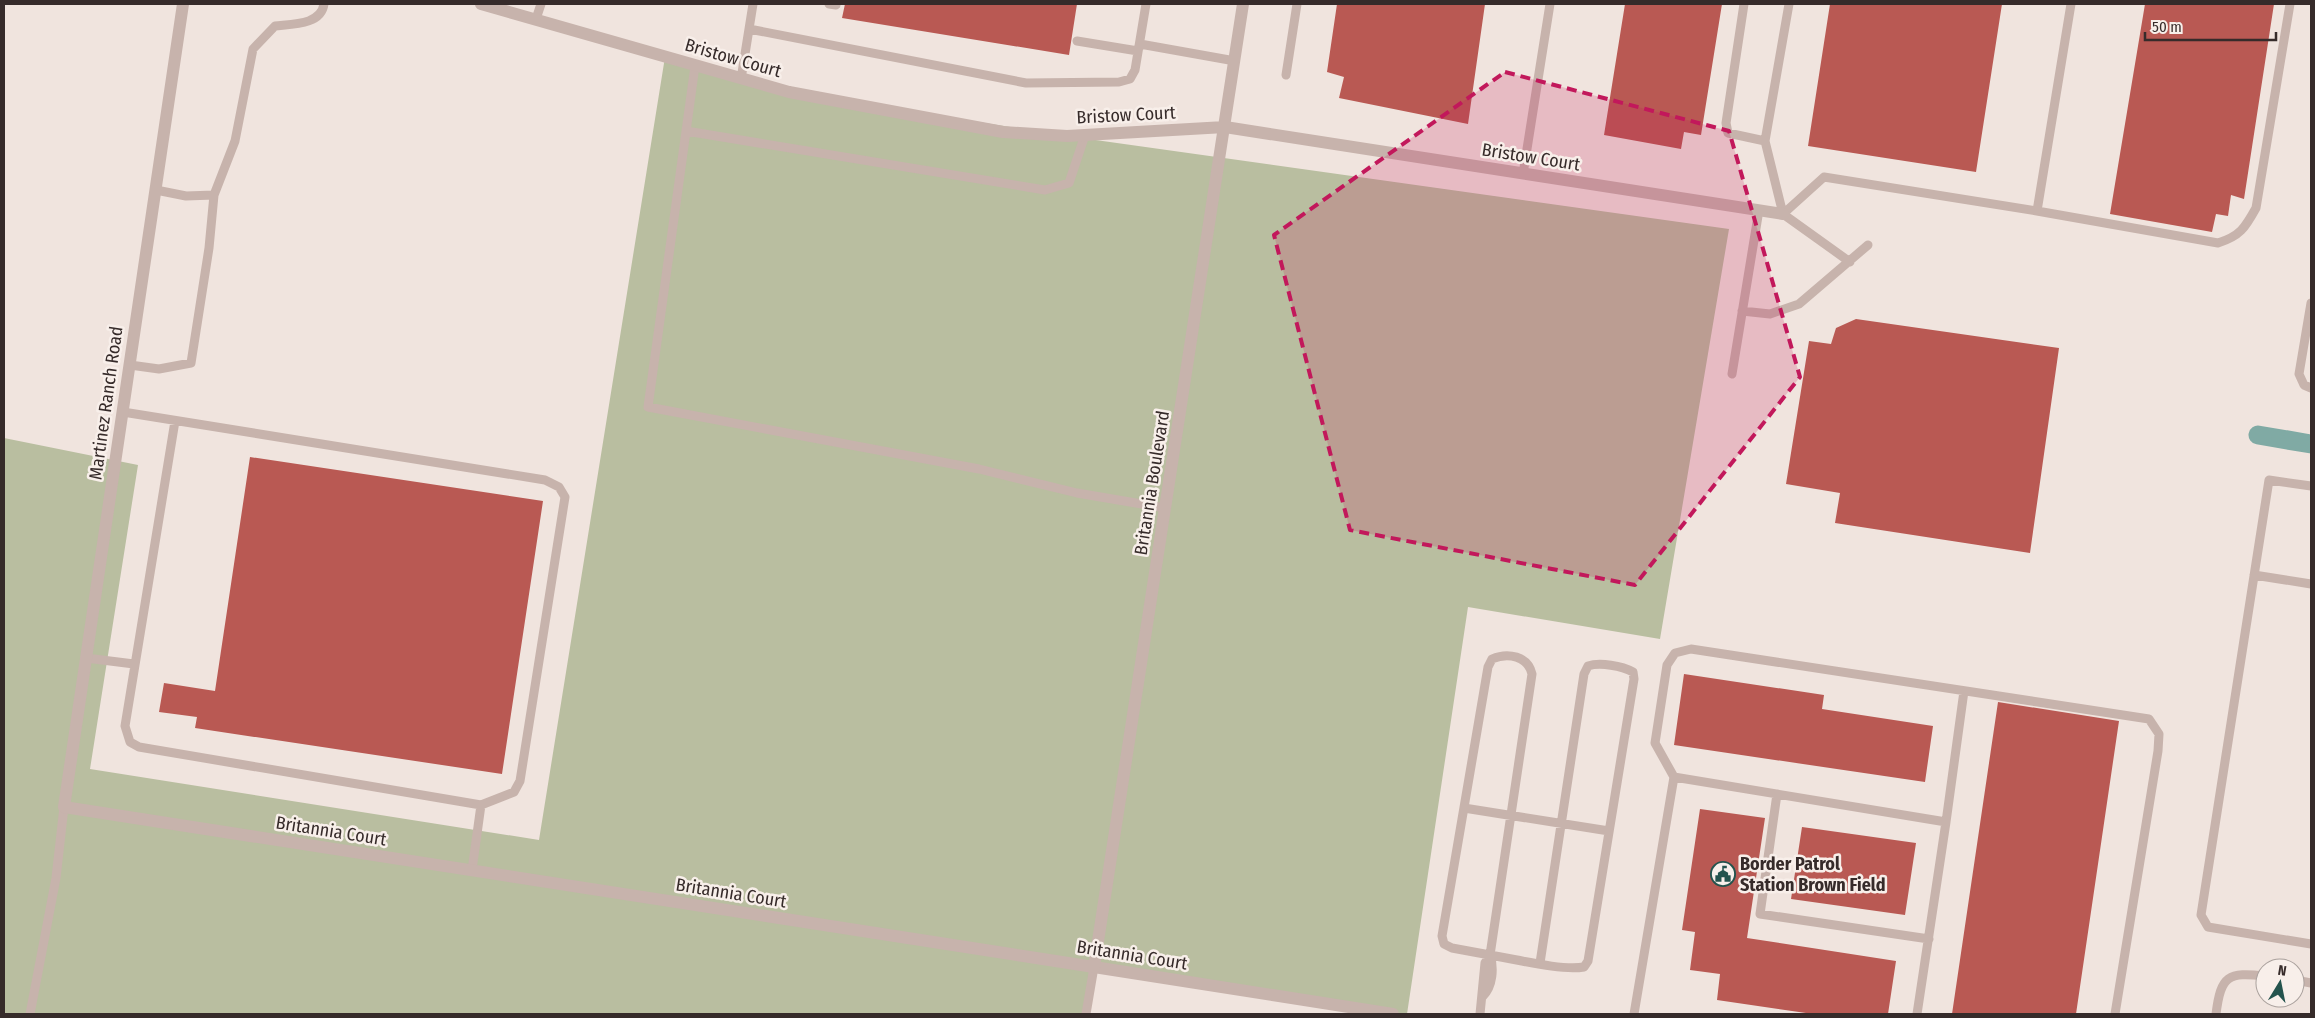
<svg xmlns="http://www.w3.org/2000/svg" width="2315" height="1018" font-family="'Fira Sans Condensed',sans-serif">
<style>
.green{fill:#b9bea0}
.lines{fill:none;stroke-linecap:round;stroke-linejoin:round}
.canal{stroke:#80aaa4;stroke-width:19}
.building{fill:#b95953}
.service{stroke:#c7b3ac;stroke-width:9}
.minor{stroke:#c7b3ac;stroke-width:12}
.tertiary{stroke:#c7b3ac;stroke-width:12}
.marked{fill:#c2185b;fill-opacity:0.2;stroke:#c2185b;stroke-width:4;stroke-dasharray:10 6;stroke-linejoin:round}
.labels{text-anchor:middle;stroke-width:5;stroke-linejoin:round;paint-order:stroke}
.street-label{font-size:18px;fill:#362b2a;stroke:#f8efea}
.poi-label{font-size:18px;font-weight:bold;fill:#362b2a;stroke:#f8efea;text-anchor:start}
</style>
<rect width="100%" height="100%" fill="#f0e4de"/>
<!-- green -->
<path class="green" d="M665 57 789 92 1067 136 1729 229 1660 639 1468 607 1407 1014H1393L1094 967 1087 1014H4V438L138 465 90 769 539 840Z"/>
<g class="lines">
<!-- canal -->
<path class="canal" d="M2258 435 2311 444"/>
</g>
<!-- building -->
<path class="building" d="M845 4H1077L1069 55 842 18Z
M1337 4H1485L1468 124 1339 98 1344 77 1327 72Z
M1625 4H1722L1701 135 1684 132 1681 149 1604 135Z
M1830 4H2002L1976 172 1808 146Z
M2145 4H2274L2244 199 2231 195 2228 216 2216 214 2212 232 2110 214Z
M1856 319 2059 348 2030 553 1835 523 1840 493 1786 484 1809 341 1831 344 1836 328Z
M250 457 543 501 502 774 195 728 197 717 159 712 164 683 215 691Z
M1684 674 1824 695 1822 709 1933 726 1925 782 1674 745Z
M1998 702 2119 721 2076 1014H1952Z
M1700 809 1765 818 1747 938 1896 961 1888 1014H1813L1717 1000 1720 974 1690 970 1695 932 1682 930Z
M1802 827 1916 843 1905 915 1791 899Z"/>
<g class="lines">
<!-- service -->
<path class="service" d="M829 4 836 5
M1744 4 1726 123 1728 133 1765 141 1783 214 1850 262
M2071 4 2037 211 2218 243C2240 236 2245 228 2256 208L2290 4
M536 19 541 4
M749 29 753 4
M1077 41 1138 51
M1140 44 1235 61
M695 66 648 407 979 469 1077 493 1165 508
M1286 75 1297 4
M741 79 749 29 1026 83 1119 82 1130 79 1135 70 1146 4
M686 131 1045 190 1069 183 1085 135
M1765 141 1789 4
M1523 174 1550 4
M156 190 186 196 214 195 235 141 253 49 275 26C292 24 321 25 324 4
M1783 214 1824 177 2037 211
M2311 303 2299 374 2304 385 2311 388
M1742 311 1770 314 1799 304 1868 245
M130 365 159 369 191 363 209 248 214 195
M1732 374 1759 210
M123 412 545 480 559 487 565 497 520 781 514 792 481 805 472 870
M175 421 125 726 130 742 139 747 481 805
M2311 486 2269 480 2201 915 2208 927 2311 944
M2254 575 2311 584
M86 658 134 664
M1674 777 1655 743 1667 665 1675 653 1691 649 2149 719 2159 734 2158 751 2115 1014
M1777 794 1760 914 1929 939
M1464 808 1609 831
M1946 822 1964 691
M1490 955 1452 948 1444 944 1442 936 1488 667 1492 659C1508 652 1528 656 1532 674L1490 955C1516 959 1560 971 1584 967L1588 961 1634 679 1633 672C1622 666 1600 662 1588 666L1584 674 1540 963
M2295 980 2311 983
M30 1014 56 878 64 807
M1086 1014 1094 967
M1480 1014 1485 963 1490 955C1494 968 1493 986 1483 996
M1634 1014 1674 777 1946 822 1917 1014
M2216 1014C2221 975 2228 972 2265 976"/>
<!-- minor -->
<path class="minor" d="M1225 127 1783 214
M1094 967 1393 1014"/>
<!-- tertiary -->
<path class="tertiary" d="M183 4 64 807 1094 967 1243 4
M481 4 789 92 1003 132 1067 136 1225 127"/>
</g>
<!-- marked area -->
<path class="marked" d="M1505 72 1729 131 1800 377 1635 585 1350 530 1274 235Z"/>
<!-- icons -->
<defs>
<symbol id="civic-ring" viewBox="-11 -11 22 22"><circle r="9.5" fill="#f8efea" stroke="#24534d" stroke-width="1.5"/><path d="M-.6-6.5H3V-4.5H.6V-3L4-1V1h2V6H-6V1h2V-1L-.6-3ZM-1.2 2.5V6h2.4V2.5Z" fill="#24534d"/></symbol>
</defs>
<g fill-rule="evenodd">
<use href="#civic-ring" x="1709" y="860" width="28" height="28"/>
</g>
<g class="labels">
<!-- street labels -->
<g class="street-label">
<text transform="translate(733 58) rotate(16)" y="6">Bristow Court</text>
<text transform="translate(1126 115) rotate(-3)" y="6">Bristow Court</text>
<text transform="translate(1531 157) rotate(9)" y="6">Bristow Court</text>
<text transform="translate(106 403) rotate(-82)" y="6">Martinez Ranch Road</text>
<text transform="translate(1152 483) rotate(-81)" y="6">Britannia Boulevard</text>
<text transform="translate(331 831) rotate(9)" y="6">Britannia Court</text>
<text transform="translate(731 893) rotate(9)" y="6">Britannia Court</text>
<text transform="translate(1132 955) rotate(9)" y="6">Britannia Court</text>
</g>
<!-- poi labels -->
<g class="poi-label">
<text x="1740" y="870">Border Patrol<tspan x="1740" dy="21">Station Brown Field</tspan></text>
</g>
</g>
<!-- border -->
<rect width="2315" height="1018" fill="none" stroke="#362b2a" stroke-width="10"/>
<!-- north arrow -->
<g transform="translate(2280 983) rotate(10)"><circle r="24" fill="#f8efea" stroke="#aaa19d"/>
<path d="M0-4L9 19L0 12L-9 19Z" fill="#24534d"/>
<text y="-8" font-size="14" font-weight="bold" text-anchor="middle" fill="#362b2a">N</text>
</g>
<!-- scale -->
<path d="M2145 32v8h131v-8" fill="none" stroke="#362b2a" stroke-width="2.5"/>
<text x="2152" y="32" font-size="15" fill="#362b2a" stroke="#f8efea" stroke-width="4" paint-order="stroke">50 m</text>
</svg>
